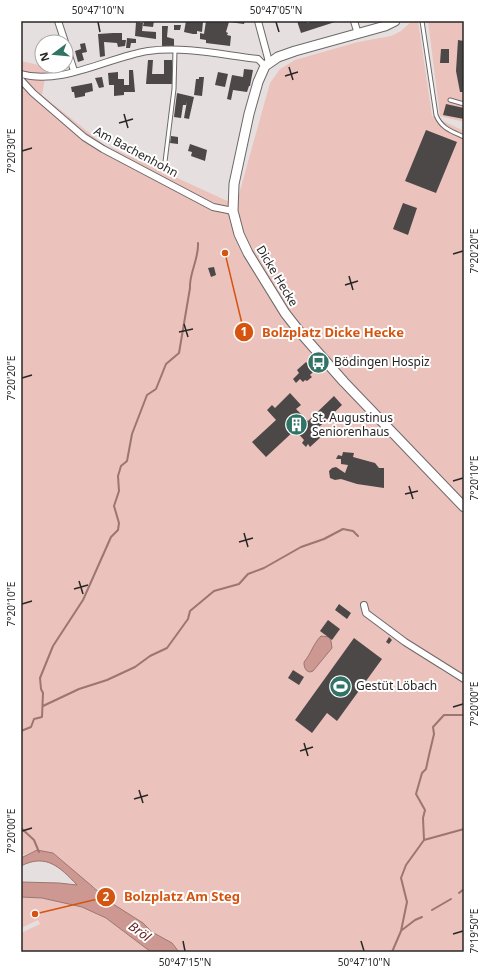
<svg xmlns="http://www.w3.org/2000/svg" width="485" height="973" font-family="'Noto Sans',sans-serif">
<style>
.green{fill:#ebc2bc}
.water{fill:#cd9891;stroke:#9c7671}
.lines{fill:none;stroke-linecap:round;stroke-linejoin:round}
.stream{stroke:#9c7671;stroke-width:2}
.building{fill:#4d4848}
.lane-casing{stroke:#6e6969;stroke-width:5}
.street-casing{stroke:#6e6969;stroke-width:8}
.secondary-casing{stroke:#6e6969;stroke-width:11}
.lane{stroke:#fff;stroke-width:3}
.street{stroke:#fff;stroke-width:6}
.secondary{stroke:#fff;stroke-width:9}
.ticks{fill:none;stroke:#292726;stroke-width:1.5}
.labels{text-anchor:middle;stroke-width:4;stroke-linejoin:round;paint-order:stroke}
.street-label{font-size:12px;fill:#292726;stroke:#fff}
.poi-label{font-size:12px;fill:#292726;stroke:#fff;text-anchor:start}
.water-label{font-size:13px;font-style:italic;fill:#601f1c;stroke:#fff}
.leader{fill:none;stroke:#d5540f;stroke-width:1.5}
.callout-dot{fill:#d5540f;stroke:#fff;stroke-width:1.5}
.mark-label{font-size:12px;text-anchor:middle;font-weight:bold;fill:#fff}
.callout-label{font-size:13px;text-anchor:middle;font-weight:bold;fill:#d5540f;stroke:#fff;stroke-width:4;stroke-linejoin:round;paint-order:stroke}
.neatline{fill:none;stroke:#292726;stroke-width:1.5}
.ticks-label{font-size:10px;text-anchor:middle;fill:#292726}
</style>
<rect width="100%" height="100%" fill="#e5dfdf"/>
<!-- green -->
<path class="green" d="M412 21H418L432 116 464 131V674L445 665 439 669 464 683V952H179L172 943 152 932 143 923 113 904 96 888 37 850 21 856V61L47 67 42 95 103 144 236 205 270 83 280 69 295 60 358 42 391 36 401 31Z
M428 21H464V122L440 116Z
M21 897C79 898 108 916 152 952H21V933L40 924 38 920 21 928Z"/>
<!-- water -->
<path class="water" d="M321 636 329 637 331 641 332 648 313 671 310 672C305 671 304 667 304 662 311 654 313 644 321 636Z
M37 850 53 853 113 904 143 923 152 932 172 943 179 952H151L106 918 82 907 42 898 21 897V882L59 883 77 885C60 867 46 853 21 866V858Z"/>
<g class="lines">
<!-- stream -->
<path class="stream" d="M43 706 79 689 107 680 135 667 150 656 167 648 188 619 190 611 214 591 239 584 248 574 264 568 301 547 324 539 343 529 353 531 358 536
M21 731 31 727 34 719 42 717 43 693 41 689 40 678 53 646 83 600 111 537 118 530 119 523 114 506 119 491 118 476 121 466 127 461 132 434 147 395 156 389 166 364 179 353 190 288C189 273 199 259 198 243
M21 828 34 840 39 852
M424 840 464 829
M459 893 464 889
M432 910 451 899
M402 930 415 920 422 917
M392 952 401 931 407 902 401 878 406 865 424 840 423 818 425 810 416 794 422 773 426 769 429 755 434 734 433 727 444 715H464"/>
</g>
<!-- building -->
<path class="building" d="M154 21 153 27 143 26 144 22Z
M186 21 203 22 202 32 197 31V34H193L184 32Z
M206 21H245L244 24 229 22 226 32 228 33 227 35 231 36 230 46 206 43V40L200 39V33L204 34Z
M297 21H306L307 23 314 21H338L301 33Z
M136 22 143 23 142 31 156 32V39L135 36Z
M174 25H181L180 30H174Z
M162 26H168L167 37 174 39V46H162Z
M113 33H122V40H126L125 46 118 47 117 43 104 42 105 56 100 57 98 34Z
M127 38 136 39V43H131L130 48H126Z
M458 40 464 41V92H460L456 71Z
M85 43 87 52 82 53 84 60 78 62 75 51 81 49 80 44Z
M441 49H449V63H440Z
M148 60H153L152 74H164V60H172V84H146Z
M244 69 253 70 250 86H249L247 92 233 90 231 100 227 99 232 75 243 77Z
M129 70H133L135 92H124V95L114 96V85H109L108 73 118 72V79H124V85H129Z
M218 72 228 74 225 87 215 85Z
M102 77 104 87 99 88 95 78Z
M199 77H204L202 96 194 95 196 79H199Z
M92 83 93 91 85 93V96L75 98 74 92H72L71 87Z
M177 93 194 97 189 119 184 118 187 101 186 105H183L181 118 174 117Z
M446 104 464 108V119L443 115Z
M426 130 457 142 436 193 405 181Z
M171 136 178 137V144L170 143Z
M190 144 207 150 205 161 191 156 192 152 188 151Z
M403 203 417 208 408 235 393 229Z
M214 267 216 275 211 277 208 268Z
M306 362 314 371 310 375 312 377 307 381 305 380 303 382 300 379 296 383 293 379 299 373 297 370Z
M290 393 301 405 296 409 308 421 334 396 342 405 316 430 322 436 310 447 308 444 306 447 302 443 304 440 295 430 266 457 252 442 276 420 267 410 272 405 275 408Z
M343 452 354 453 353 457 375 463 379 468H384V488L357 484 341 479 335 480 330 478 329 471 332 468 336 467 345 473 348 465 341 464V459H336L338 455 342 456Z
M339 604 351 613 347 619 335 610Z
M328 620 340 629 332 640 320 631Z
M389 637 392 640 389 644 386 642Z
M354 638 382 659 337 721 327 713 312 733 295 720Z
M293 670 304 677 299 685 288 678Z"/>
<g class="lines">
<defs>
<path id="lane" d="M422 21 436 115C441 128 451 131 464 137
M450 100 464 104
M164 170 174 89 175 50"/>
<path id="street" d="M58 21 65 42
M258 21 269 62
M354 21 358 34
M66 46 74 71
M21 74C61 86 109 57 148 51 184 46 223 55 258 59L265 66
M21 80 33 93 84 137 103 149 213 207 233 211
M364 605 366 613 405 642 464 679"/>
<path id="secondary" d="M395 21 385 26 295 51 278 57 265 66 258 82 249 114 234 184 233 211 239 234 248 253 285 313 299 331 344 382 464 507"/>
</defs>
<!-- lane casing -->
<use href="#lane" class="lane-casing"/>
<!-- street casing -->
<use href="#street" class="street-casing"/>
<!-- secondary casing -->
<use href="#secondary" class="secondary-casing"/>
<!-- lane -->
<use href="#lane" class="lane"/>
<!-- street -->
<use href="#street" class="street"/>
<!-- secondary -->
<use href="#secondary" class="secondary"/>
</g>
<!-- ticks -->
<path class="ticks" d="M98 22 100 32M276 22 279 32M289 67 293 80M285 76 298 72M124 114 128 128M119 123 133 119M22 151 32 148M453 254 463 251M349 276 353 290M345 285 358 281M184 324 188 337M179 332 193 329M22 378 32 375M453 481 463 478M409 486 413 499M405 494 418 491M244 533 248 547M239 542 253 538M79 581 83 594M74 589 88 585M22 604 32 601M453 707 463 704M304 743 308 756M300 751 313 747M139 790 143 803M134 799 148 795M22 831 32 828M453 934 463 931M183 941 185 951M361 941 364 951"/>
<!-- icons -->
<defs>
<symbol id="bus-disc" viewBox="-11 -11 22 22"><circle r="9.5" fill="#317465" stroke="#fff"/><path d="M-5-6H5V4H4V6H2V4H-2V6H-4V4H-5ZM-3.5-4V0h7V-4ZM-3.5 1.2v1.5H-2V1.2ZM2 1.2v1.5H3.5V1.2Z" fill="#fff"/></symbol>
<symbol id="building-disc" viewBox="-11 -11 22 22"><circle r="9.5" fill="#317465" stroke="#fff"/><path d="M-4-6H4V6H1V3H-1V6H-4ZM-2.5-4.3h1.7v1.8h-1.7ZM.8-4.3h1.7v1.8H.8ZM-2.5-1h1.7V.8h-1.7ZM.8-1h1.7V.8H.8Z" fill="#fff"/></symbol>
<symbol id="stadium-disc" viewBox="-11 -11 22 22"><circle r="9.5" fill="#317465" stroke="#fff"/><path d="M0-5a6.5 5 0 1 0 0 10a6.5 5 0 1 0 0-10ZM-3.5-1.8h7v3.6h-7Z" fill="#fff"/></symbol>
</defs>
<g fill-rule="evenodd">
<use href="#bus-disc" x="306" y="350" width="25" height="25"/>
<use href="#building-disc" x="284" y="412" width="25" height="25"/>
<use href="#stadium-disc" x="328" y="674" width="25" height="25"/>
</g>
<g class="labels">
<!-- street labels -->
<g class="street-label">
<text transform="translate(136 152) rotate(28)" y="4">Am Bachenhohn</text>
<text transform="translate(277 276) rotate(59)" y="4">Dicke Hecke</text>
</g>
<!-- poi labels -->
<g class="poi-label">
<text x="334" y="366">Bödingen Hospiz</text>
<text x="312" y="422">St. Augustinus<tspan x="312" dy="14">Seniorenhaus</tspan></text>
<text x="356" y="690">Gestüt Löbach</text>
</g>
<!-- water labels -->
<g class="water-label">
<text transform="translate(140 931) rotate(36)" y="5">Bröl</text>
</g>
</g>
<!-- callouts -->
<path class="leader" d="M225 253L244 332M35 914L106 897"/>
<g class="callout-dot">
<circle cx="225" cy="253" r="4"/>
<circle cx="35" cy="914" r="4"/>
<circle cx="244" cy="332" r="10"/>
<circle cx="106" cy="897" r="10"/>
</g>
<g class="mark-label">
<text x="244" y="336">1</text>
<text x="106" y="901">2</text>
</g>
<g class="callout-label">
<text x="333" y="337">Bolzplatz Dicke Hecke</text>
<text x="182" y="901">Bolzplatz Am Steg</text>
</g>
<!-- border -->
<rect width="485" height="973" fill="none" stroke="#ffffff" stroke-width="44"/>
<!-- north arrow -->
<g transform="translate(54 54) rotate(254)"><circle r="19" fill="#ffffff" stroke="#a9a9a8"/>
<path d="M0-3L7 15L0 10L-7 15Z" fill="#317465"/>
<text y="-6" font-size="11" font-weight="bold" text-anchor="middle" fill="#292726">N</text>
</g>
<rect x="22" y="22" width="441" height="929" class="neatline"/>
<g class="ticks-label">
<text x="98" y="14">50°47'10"N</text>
<text x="276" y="14">50°47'05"N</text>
<text transform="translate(11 151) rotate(-90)" y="4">7°20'30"E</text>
<text transform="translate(474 251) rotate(-90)" y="4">7°20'20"E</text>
<text transform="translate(11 378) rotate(-90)" y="4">7°20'20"E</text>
<text transform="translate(474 478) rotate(-90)" y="4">7°20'10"E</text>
<text transform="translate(11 604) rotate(-90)" y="4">7°20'10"E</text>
<text transform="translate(474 704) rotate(-90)" y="4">7°20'00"E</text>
<text transform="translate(11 831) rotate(-90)" y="4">7°20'00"E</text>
<text transform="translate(474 931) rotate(-90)" y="4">7°19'50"E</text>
<text x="185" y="966">50°47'15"N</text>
<text x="364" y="966">50°47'10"N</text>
</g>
</svg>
